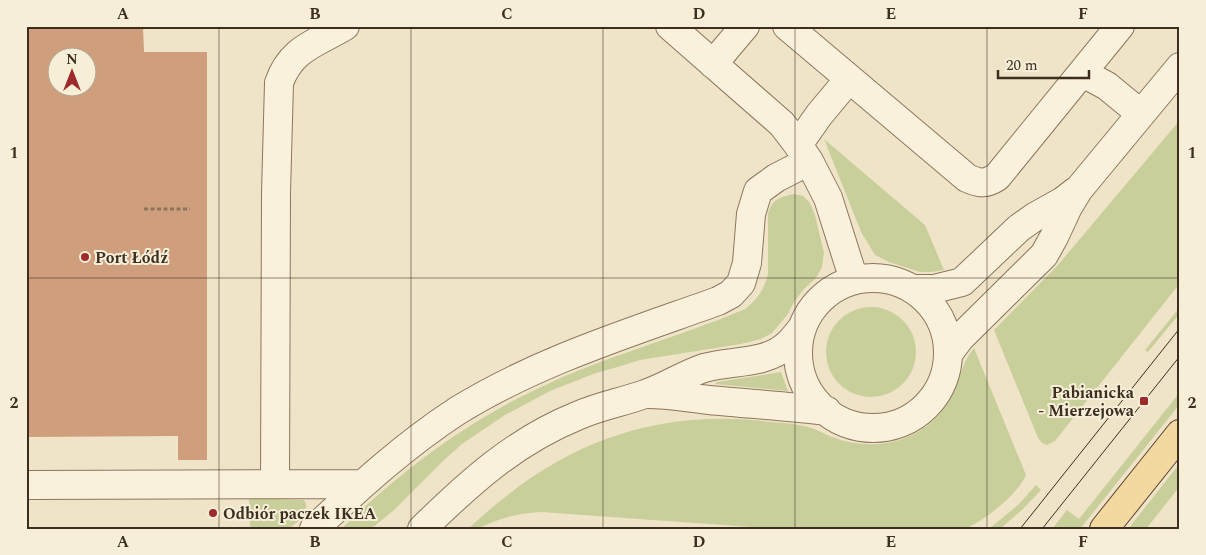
<svg xmlns="http://www.w3.org/2000/svg" width="1206" height="555" font-family="Spectral,serif">
<style>
.green{fill:#c9cf9b}
.building{fill:#cf9f7d;fill-rule:evenodd}
.lines{fill:none;stroke-linecap:round;stroke-linejoin:round}
.minor-casing{stroke:#8d765c;stroke-width:30}
.major-casing{stroke:#5b4430;stroke-width:30}
.path{stroke:#8d765c;stroke-width:3;stroke-dasharray:4 2.5;stroke-linecap:butt}
.minor{stroke:#faf1dc;stroke-width:28}
.major{stroke:#f3d9a0;stroke-width:28}
.tram{stroke:#3d2e20;stroke-width:1}
.grid{fill:none;stroke:#3d2e20;stroke-width:1;stroke-opacity:0.55}
.poi-dot{fill:#9e2a2b;stroke:#f7eed8;stroke-width:2}
.labels{text-anchor:middle;stroke-width:4;stroke-linejoin:round;paint-order:stroke}
.poi-label{font-size:16px;font-weight:bold;fill:#3d2e20;stroke:#f7eed8;text-anchor:start}
.neatline{fill:none;stroke:#3d2e20;stroke-width:2}
.grid-label{font-size:16px;text-anchor:middle;font-weight:bold;fill:#3d2e20}
</style>
<rect width="100%" height="100%" fill="#f0e4c8"/>
<!-- green -->
<path class="green" d="M1180 120V283L1055 441 1047 445 1042 443 1038 438 994 330 1058 265Z
M824 139 925 225 944 270 931 272H920L889 262 875 255 861 232Z
M794 194 803 196 810 203 815 215 824 253 822 267 816 278 804 289 794 302 788 314 772 333 761 339 741 344 640 360 621 366 596 373 550 391 505 415 462 444 443 461 394 510 372 528 341 529C400 472 464 423 539 388 605 356 677 338 745 309 758 298 764 290 768 274V214C772 199 780 197 794 194Z
M826 352a45 45 0 1 1 90 0a45 45 0 1 1-90 0Z
M1180 307V313L1148 352 1145 350Z
M974 348 1026 475C1018 494 984 521 965 529H777L541 512C528 513 515 514 502 519 490 522 481 529 468 529 554 448 644 409 763 421 778 423 794 423 808 427 817 429 824 434 832 437 862 448 892 447 919 431 932 424 946 409 952 395 960 379 962 362 974 348Z
M781 372 788 391 715 384 717 382Z
M1180 392V404L1080 529H1052L1067 510 1079 519Z
M1180 463V486L1146 529H1128Z
M1036 485 1041 490 1023 509 1000 529H989L1019 504Z
M249 498 304 500C312 513 298 521 289 529H250Z"/>
<!-- building -->
<path class="building" d="M26 26H143L144 52H207V460H178V436L26 437ZM58 58H88V88H58Z"/>
<g class="lines">
<defs>
<path id="minor" d="M670 26 782 124 798 145 809 161 828 198 854 280
M787 26 967 178C980 184 986 184 997 177L1120 26
M713 64 745 26
M1083 73 1107 86 1141 114
M798 145 819 115 849 79
M798 353a75 75 0 1 1 150 0a75 75 0 1 1-150 0Z
M912 289H934L962 282 1019 228 1036 216 1063 201 1076 191
M948 354 960 338 1044 255 1054 237 1068 207 1079 189 1180 67
M648 394C669 394 688 398 709 400 749 404 788 406 827 411
M275 484 276 193 279 83C291 48 317 43 345 26
M26 485 362 484
M314 529C360 486 405 445 457 411 538 361 629 333 718 301L731 294 741 283 747 263 751 214 758 191 776 178 809 161
M422 529C469 483 515 441 577 416 599 406 623 402 645 394 666 387 683 375 704 368 731 360 765 365 787 345 793 340 797 334 802 328"/>
<path id="major" d="M1104 529 1180 434"/>
</defs>
<!-- minor casing -->
<use href="#minor" class="minor-casing"/>
<!-- major casing -->
<use href="#major" class="major-casing"/>
<!-- path -->
<path class="path" d="M144 209H190"/>
<!-- minor -->
<use href="#minor" class="minor"/>
<!-- major -->
<use href="#major" class="major"/>
<!-- tram -->
<path class="tram" d="M1020 529 1180 328
M1042 529 1180 356"/>
</g>
<!-- grid -->
<path class="grid" d="M219 26V529M411 26V529M603 26V529M795 26V529M987 26V529M26 278H1180"/>
<!-- markers -->
<g class="poi-dot">
<circle cx="85" cy="257" r="5"/>
<rect x="1139" y="396" width="10" height="10" rx="2.5"/>
<circle cx="213" cy="513" r="5"/>
</g>
<g class="labels">
<!-- poi labels -->
<g class="poi-label">
<text x="95" y="263">Port Łódź</text>
<text x="1134" y="398" text-anchor="end">Pabianicka<tspan x="1134" dy="18">- Mierzejowa</tspan></text>
<text x="223" y="519">Odbiór paczek IKEA</text>
</g>
</g>
<!-- border -->
<rect width="1206" height="555" fill="none" stroke="#f7eed8" stroke-width="55"/>
<!-- north arrow -->
<g transform="translate(72 72)"><circle r="24" fill="#f7eed8" stroke="#ada18e"/>
<path d="M0-4L9 19L0 12L-9 19Z" fill="#9e2a2b"/>
<text y="-8" font-size="14" font-weight="bold" text-anchor="middle" fill="#3d2e20">N</text>
</g>
<!-- scale -->
<path d="M998 70v8h91v-8" fill="none" stroke="#3d2e20" stroke-width="2.5"/>
<text x="1006" y="70" font-size="15" fill="#3d2e20" stroke="#f7eed8" stroke-width="4" paint-order="stroke">20 m</text>
<rect x="28" y="28" width="1150" height="500" class="neatline"/>
<g class="grid-label">
<text x="123" y="19">A</text>
<text x="315" y="19">B</text>
<text x="507" y="19">C</text>
<text x="699" y="19">D</text>
<text x="891" y="19">E</text>
<text x="1083" y="19">F</text>
<text x="14" y="158">1</text>
<text x="1192" y="158">1</text>
<text x="14" y="408">2</text>
<text x="1192" y="408">2</text>
<text x="123" y="547">A</text>
<text x="315" y="547">B</text>
<text x="507" y="547">C</text>
<text x="699" y="547">D</text>
<text x="891" y="547">E</text>
<text x="1083" y="547">F</text>
</g>
</svg>
